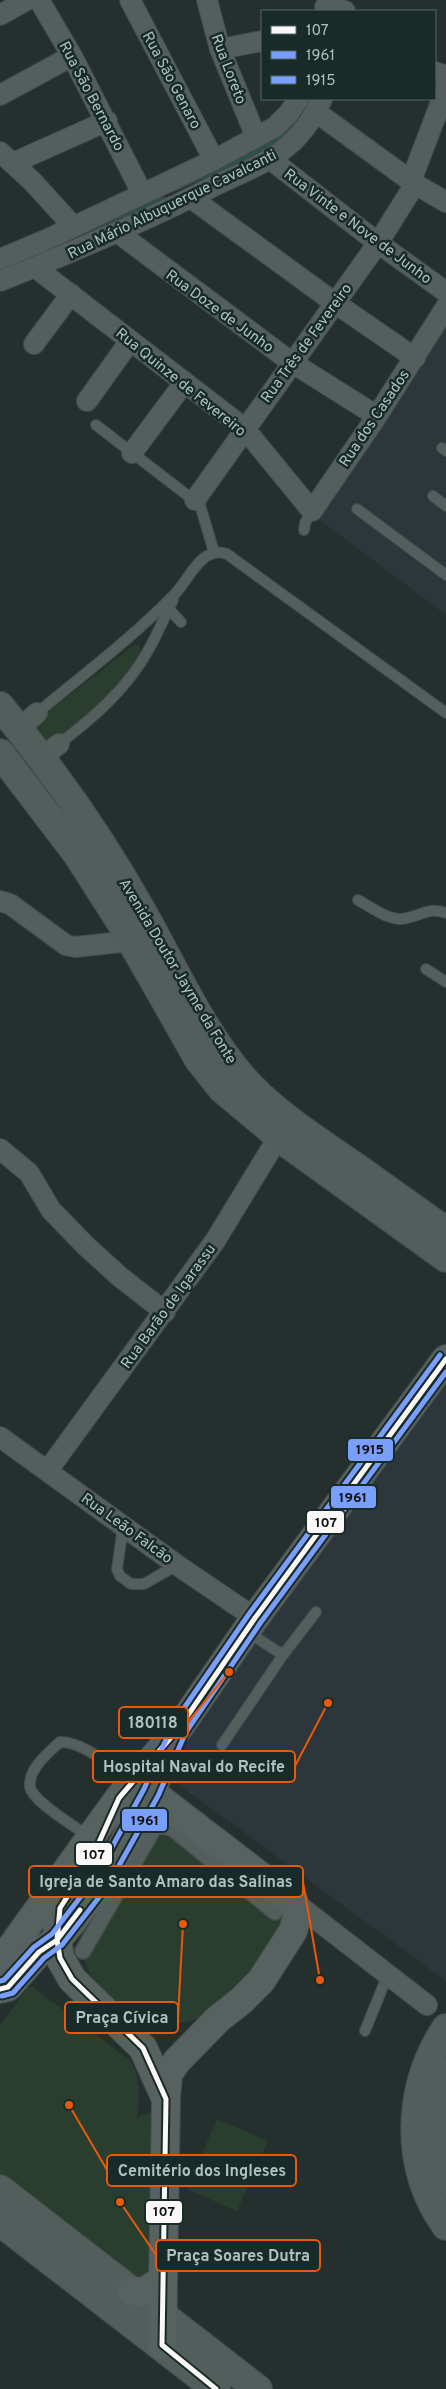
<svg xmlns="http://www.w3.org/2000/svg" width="446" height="2389" font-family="Overpass,sans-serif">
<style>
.medical{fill:#2d363a}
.green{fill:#2a3e2f}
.water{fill:#2c514a}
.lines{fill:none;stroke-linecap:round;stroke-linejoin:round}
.service-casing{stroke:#424b4a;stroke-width:12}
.pedestrian-casing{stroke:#424b4a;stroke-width:18}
.minor-casing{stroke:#424b4a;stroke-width:22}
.secondary-casing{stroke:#424b4a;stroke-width:30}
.primary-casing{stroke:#424d4c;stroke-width:30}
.service{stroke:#545f5d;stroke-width:10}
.pedestrian{stroke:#545f5d;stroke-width:15}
.minor{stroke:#545f5d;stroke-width:20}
.secondary{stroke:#535d5b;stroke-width:28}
.primary{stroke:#57615f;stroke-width:28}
.bus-1-casing{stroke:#192b28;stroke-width:9}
.bus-2-casing{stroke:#192b28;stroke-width:9}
.bus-3-casing{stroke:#192b28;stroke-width:9}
.bus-1{stroke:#faf7f7;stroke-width:5}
.bus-2{stroke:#7a9efc;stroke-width:5}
.bus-3{stroke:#7a9efc;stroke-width:5}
.labels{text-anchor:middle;stroke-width:5;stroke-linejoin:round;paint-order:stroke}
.street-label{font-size:15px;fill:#adc3c0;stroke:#192b28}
.leader{fill:none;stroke:#e8590c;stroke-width:2}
.callout-dot{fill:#e8590c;stroke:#192b28;stroke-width:2}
.callout{fill:#192b28;stroke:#e8590c;stroke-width:2}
.callout-label{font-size:16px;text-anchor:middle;font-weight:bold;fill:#adc3c0}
.line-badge{stroke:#192b28;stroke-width:2}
.pale-badge-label{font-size:14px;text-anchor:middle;font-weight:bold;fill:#111}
</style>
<rect width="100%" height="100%" fill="#25302e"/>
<!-- medical -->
<path class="medical" d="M446 325V615L316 517Z
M446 1376V1981L163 1773 255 1632Z"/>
<!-- green -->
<path class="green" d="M134 645H139L141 655 117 688 49 748 31 725Z
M154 1825 279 1903C288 1932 276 1938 260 1960 245 1981 227 2002 204 2015 155 2043 85 1999 82 1945 82 1937 81 1926 84 1919 89 1910 98 1900 105 1892 121 1869 138 1847 154 1825Z
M28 1987H33L128 2059C141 2074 140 2099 137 2118L154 2111 163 2315 0 2177V2026Z
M217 2119 268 2141 237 2211 187 2189Z"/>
<!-- water -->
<path class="water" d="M305 99H311L299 121 269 150 171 193 170 187 246 155 273 139Z
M163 193 165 198 59 249 56 243Z"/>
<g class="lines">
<defs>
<path id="service" d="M96 425 200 505 214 552
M442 448 446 451
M433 496 446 506
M357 509 446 575
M304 530 305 523 312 511
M165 605 181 622
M37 713C83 675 132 638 174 595 189 580 201 545 227 554L446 713
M59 744C94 717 128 688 149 649 158 633 165 616 173 600
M358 900C371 907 386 919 401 919 418 918 428 906 446 913
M426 969 446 982
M123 1527 117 1569 120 1576 131 1584H144L177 1565
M246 1631 283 1655 316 1612
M222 1745 283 1655
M90 1837C77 1828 33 1802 30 1787 28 1769 48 1753 60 1742 86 1742 111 1768 132 1782
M365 2031 388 1974"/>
<path id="pedestrian" d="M83 1951 154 1828 161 1826 172 1828 275 1912"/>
<path id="minor" d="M39 0 72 56 142 193
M130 0 214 160
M207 0 220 49 256 137
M325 7 345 11
M0 15 27 0
M220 49 262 41
M435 72 446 76
M0 95 72 56
M316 112 415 184 446 202
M0 152 32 181 72 225
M270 159 378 243 446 292
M13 163 107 121
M411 181 446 89
M191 198 335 303 415 358
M117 232 291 362 377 416
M0 259 48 239 214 160 275 127 288 114 299 99
M36 268 244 428 312 511 377 416 446 307
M0 281C73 252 146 221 216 185 241 173 268 163 289 145 304 132 314 116 322 99
M34 344 71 294
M87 401 130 341
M132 453 184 383
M195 500 378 243 415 184
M19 729 37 713
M42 757 59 744
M0 901 10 904 66 945 75 947 131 941
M0 1149 29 1173 51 1210 86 1246 119 1276 165 1312
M0 1437 177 1565 255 1618
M48 1470 215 1241 279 1136
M294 1902 427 2005"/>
<path id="secondary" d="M0 706C53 770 101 838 142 911 173 966 200 1027 241 1076 271 1111 313 1137 350 1163 382 1185 414 1209 446 1231
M0 753 77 854 121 923 199 1060 222 1089 288 1144 446 1258
M446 2028C407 2087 403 2166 446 2226
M446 2072C431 2106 432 2150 446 2184
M0 2189 258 2389
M0 2222 216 2389"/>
<path id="primary" d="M151 1792 294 1902 297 1917 293 1931 261 1981 241 2001 218 2019 177 2061 168 2074 166 2099 162 2345
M77 1882 60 1908 58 1915 57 1940 60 1958 72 1979 143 2048 166 2099
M0 1963 119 1798 179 1728 255 1618 446 1359
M0 1989 8 1987 39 1952 57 1940 72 1922 101 1882 123 1845 158 1776
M131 2291 144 2292 163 2279"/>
</defs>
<!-- service casing -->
<use href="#service" class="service-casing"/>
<!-- pedestrian casing -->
<use href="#pedestrian" class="pedestrian-casing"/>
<!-- minor casing -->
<use href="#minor" class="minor-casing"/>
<!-- secondary casing -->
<use href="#secondary" class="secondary-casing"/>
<!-- primary casing -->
<use href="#primary" class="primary-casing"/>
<!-- service -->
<use href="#service" class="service"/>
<!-- pedestrian -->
<use href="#pedestrian" class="pedestrian"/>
<!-- minor -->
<use href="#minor" class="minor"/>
<!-- secondary -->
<use href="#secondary" class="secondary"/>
<!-- primary -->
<use href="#primary" class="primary"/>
<defs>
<path id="bus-1" d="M0 1989 8 1987 39 1952 57 1940 80 1910
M216 2389 162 2345 166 2099 143 2048 72 1979 60 1958 57 1940 60 1908 91 1860 119 1798 179 1728 255 1618 446 1359"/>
<path id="bus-2" d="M2 1996 13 1993 44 1958 62 1945 107 1887 158 1796 186 1732 261 1622 446 1372"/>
<path id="bus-3" d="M0 1981 4 1980 34 1947 52 1934 95 1878 144 1789 173 1724 249 1614 440 1355"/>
</defs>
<!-- bus-1 casing -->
<use href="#bus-1" class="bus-1-casing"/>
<!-- bus-2 casing -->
<use href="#bus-2" class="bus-2-casing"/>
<!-- bus-3 casing -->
<use href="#bus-3" class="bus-3-casing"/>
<!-- bus-1 -->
<use href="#bus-1" class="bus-1"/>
<!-- bus-2 -->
<use href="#bus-2" class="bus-2"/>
<!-- bus-3 -->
<use href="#bus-3" class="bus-3"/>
</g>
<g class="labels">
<!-- street labels -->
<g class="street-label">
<text transform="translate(229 69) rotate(69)" y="5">Rua Loreto</text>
<text transform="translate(172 80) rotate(62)" y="5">Rua São Genaro</text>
<text transform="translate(92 96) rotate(62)" y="5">Rua São Bernardo</text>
<text transform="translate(172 204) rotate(-26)" y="5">Rua Mário Albuquerque Cavalcanti</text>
<text transform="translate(358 226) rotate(37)" y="5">Rua Vinte e Nove de Junho</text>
<text transform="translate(220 311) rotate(36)" y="5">Rua Doze de Junho</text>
<text transform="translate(306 343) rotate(-54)" y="5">Rua Três de Fevereiro</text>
<text transform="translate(181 382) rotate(39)" y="5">Rua Quinze de Fevereiro</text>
<text transform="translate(374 418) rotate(-56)" y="5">Rua dos Casados</text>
<text transform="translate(178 971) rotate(59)" y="5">Avenida Doutor Jayme da Fonte</text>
<text transform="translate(168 1306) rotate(-54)" y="5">Rua Barão de Igarassu</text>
<text transform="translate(127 1528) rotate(36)" y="5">Rua Leão Falcão</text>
</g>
</g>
<!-- callouts -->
<path class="leader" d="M229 1672L188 1722M328 1703L295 1766M320 1980L303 1882M183 1924L178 2017M69 2105L107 2170M120 2202L156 2255"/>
<g class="callout-dot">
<circle cx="229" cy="1672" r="5"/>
<circle cx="328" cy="1703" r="5"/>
<circle cx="320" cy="1980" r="5"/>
<circle cx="183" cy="1924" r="5"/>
<circle cx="69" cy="2105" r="5"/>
<circle cx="120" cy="2202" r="5"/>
</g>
<g class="callout">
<rect x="119" y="1707" width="69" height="31" rx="5"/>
<rect x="93" y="1751" width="202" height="31" rx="5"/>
<rect x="29" y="1866" width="274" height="31" rx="5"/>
<rect x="65" y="2002" width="113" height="31" rx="5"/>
<rect x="107" y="2155" width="189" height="31" rx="5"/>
<rect x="156" y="2240" width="164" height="31" rx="5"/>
</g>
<g class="callout-label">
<text x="153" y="1728">180118</text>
<text x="194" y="1772">Hospital Naval do Recife</text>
<text x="166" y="1887">Igreja de Santo Amaro das Salinas</text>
<text x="122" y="2023">Praça Cívica</text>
<text x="202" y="2176">Cemitério dos Ingleses</text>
<text x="238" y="2261">Praça Soares Dutra</text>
</g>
<g class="line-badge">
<rect x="347" y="1438" width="47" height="24" rx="5" fill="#7a9efc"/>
<rect x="330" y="1485" width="47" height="24" rx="5" fill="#7a9efc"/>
<rect x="306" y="1510" width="39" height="24" rx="5" fill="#faf7f7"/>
<rect x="121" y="1808" width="47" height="24" rx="5" fill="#7a9efc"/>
<rect x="75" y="1842" width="38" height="24" rx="5" fill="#faf7f7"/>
<rect x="145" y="2200" width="38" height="24" rx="5" fill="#faf7f7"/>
</g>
<g class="pale-badge-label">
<text x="370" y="1454">1915</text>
<text x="353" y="1502">1961</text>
<text x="326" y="1527">107</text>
<text x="145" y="1825">1961</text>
<text x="94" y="1859">107</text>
<text x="164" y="2216">107</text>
</g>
<!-- legend -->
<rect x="261" y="10" width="175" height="90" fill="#192b28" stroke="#546865"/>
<rect x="271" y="26" width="25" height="8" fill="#faf7f7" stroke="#546865"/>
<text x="306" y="35" font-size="15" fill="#adc3c0">107</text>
<rect x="271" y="51" width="25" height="8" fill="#7a9efc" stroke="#546865"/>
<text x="306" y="60" font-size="15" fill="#adc3c0">1961</text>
<rect x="271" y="76" width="25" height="8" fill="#7a9efc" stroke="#546865"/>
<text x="306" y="85" font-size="15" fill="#adc3c0">1915</text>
</svg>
